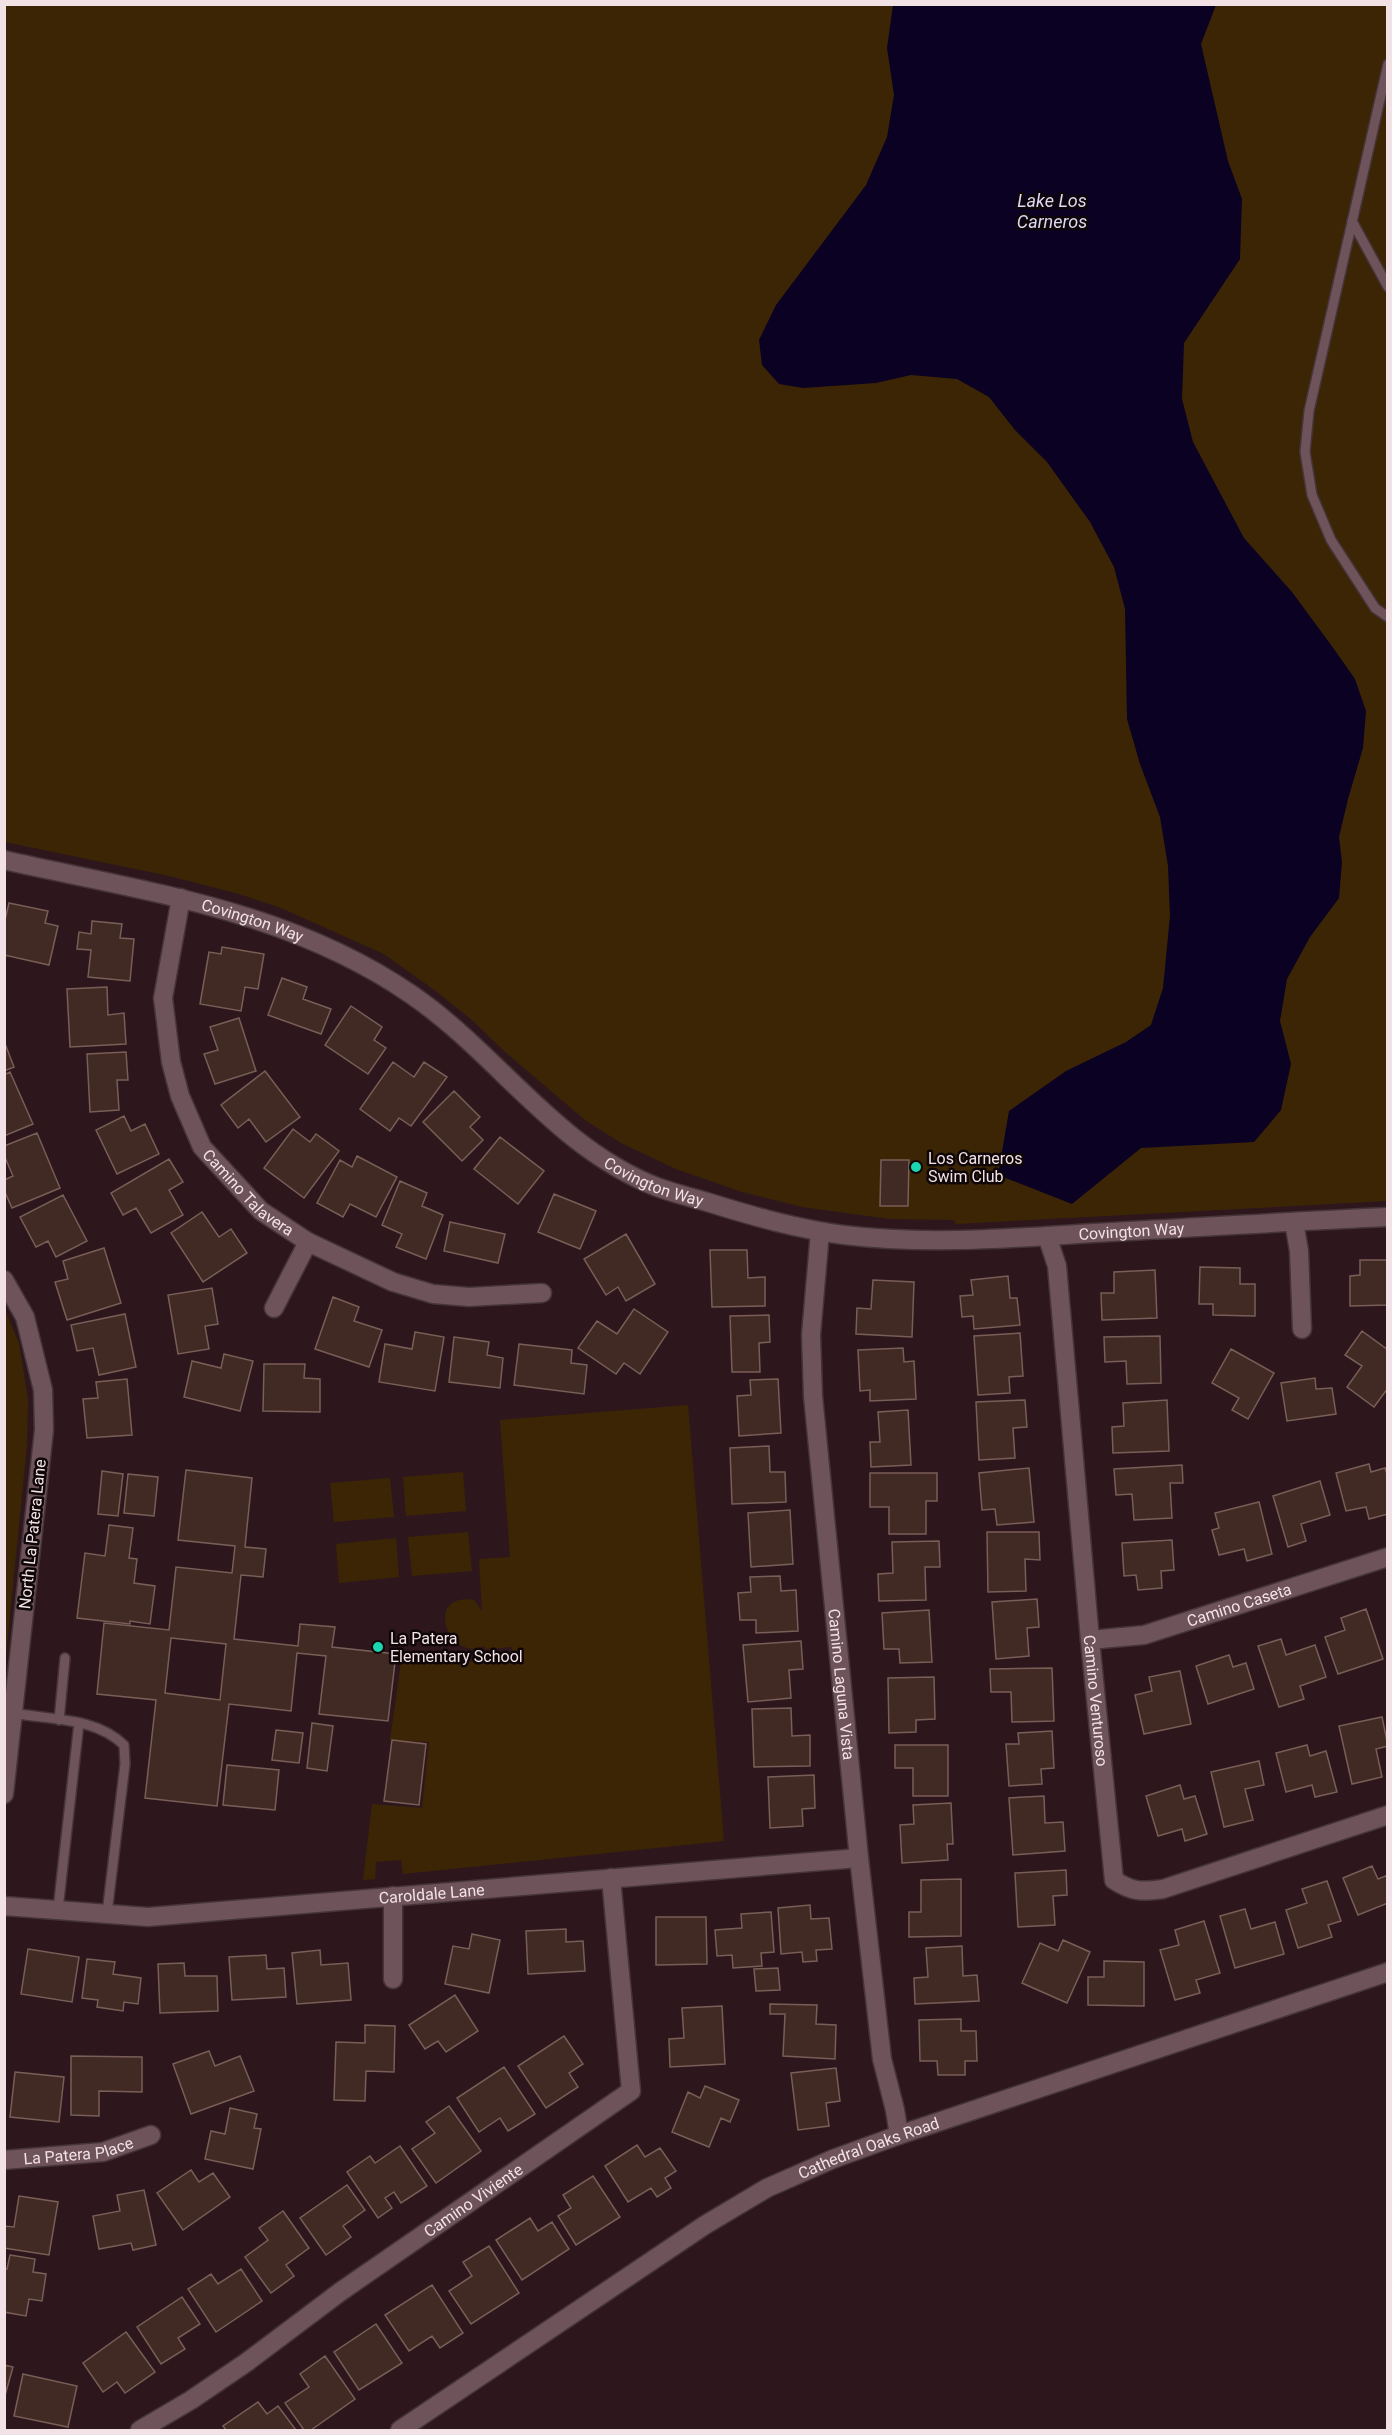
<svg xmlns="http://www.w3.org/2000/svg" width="1392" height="2435" font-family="Roboto,sans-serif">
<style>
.green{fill:#3c2505}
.water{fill:#0b0123}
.building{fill:#412a23;stroke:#795e57;stroke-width:1.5;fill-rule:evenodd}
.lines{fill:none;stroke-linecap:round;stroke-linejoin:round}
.lane-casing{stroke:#453438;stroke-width:12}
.street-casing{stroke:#453438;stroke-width:21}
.secondary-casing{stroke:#453438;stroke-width:21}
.lane{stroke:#6e535a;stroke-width:9}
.street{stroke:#6e535a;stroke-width:18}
.secondary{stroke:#6e535a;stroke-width:18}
.poi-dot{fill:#1cd5b1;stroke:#0f0608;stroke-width:2}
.labels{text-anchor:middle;stroke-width:5;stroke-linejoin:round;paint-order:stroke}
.street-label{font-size:16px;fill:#f2e2e6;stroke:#0f0608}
.poi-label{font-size:16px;fill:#f2e2e6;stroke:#0f0608;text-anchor:start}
.water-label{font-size:18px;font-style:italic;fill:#dcd8f6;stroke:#0f0608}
</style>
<rect width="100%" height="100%" fill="#2d171d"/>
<!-- green -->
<path class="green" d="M5 5H1387V1201L956 1224 954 1220 889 1219 802 1207 742 1192 676 1169 621 1143 585 1120 504 1051 472 1020 437 992 384 954 281 908 239 894 169 876 5 842Z
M5 1310 19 1343 28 1399 27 1445 5 1665Z
M688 1405 724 1841 403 1874 401 1860 376 1862 375 1879 363 1880 372 1804 422 1808 429 1742 390 1740 401 1662 450 1663 513 1658 512 1647 485 1649 484 1646C448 1663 423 1592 474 1600L482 1611 479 1559 510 1557 500 1420Z
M463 1472 466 1511 406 1516 403 1477Z
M390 1478 394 1517 334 1522 330 1483Z
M468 1532 472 1571 412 1576 408 1537Z
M396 1538 399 1577 339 1583 336 1544Z"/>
<!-- water -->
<path class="water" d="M893 5H1216L1201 44 1228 161 1242 199 1240 259 1184 343 1182 399 1193 442 1244 538 1292 592 1334 649 1355 679 1366 711 1363 748 1348 799 1339 837 1342 862 1339 898 1310 937 1287 979 1280 1021 1291 1064 1281 1110 1254 1142 1141 1148 1072 1204 998 1175 1009 1111 1066 1071 1126 1042 1151 1025 1163 988 1170 916 1168 866 1160 817 1140 764 1127 719 1125 609 1114 567 1090 522 1047 462 1015 430 989 397 957 379 911 375 876 383 803 388 779 384 762 365 759 340 776 305 866 185 887 137 894 95 887 48Z"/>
<!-- building -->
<path class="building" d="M9 903 48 911 45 923 58 926 49 965 4 955V924Z
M92 921 122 924 120 938 134 939 130 981 88 977 91 950 77 949 79 932 91 934Z
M222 947 264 954 258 989 245 987 241 1011 200 1004 209 952 221 954Z
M282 978 307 987 303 999 331 1009 321 1034 268 1015Z
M107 987 108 1015 124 1013 126 1044 70 1047 67 989Z
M351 1006 382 1027 374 1040 386 1048 368 1074 325 1045Z
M239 1018 256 1071 215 1084 204 1054 218 1050 210 1027Z
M4 1041 14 1067 4 1071Z
M126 1052 128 1080H117L119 1110 90 1112 87 1054Z
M393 1062 414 1077 424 1062 447 1077 411 1126 399 1118 390 1131 360 1109Z
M265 1071 300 1117 266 1142 249 1119 238 1128 221 1105Z
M10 1072 33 1124 4 1136V1075Z
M454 1091 480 1117 470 1127 483 1140 462 1161 423 1122Z
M124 1116 131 1131 145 1124 159 1154 117 1174 96 1130Z
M293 1129 310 1142 316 1134 339 1151 304 1198 264 1168Z
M37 1133 60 1188 12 1208 4 1190V1180L13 1176 4 1155V1146Z
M500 1137 544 1171 518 1204 474 1169Z
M357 1156 397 1177 376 1217 350 1204 343 1217 317 1203 340 1160 352 1167Z
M169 1159 183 1182 169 1190 183 1215 151 1233 136 1208 123 1215 111 1193Z
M881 1160H909L908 1206H880Z
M400 1181 427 1193 422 1206 443 1215 426 1259 396 1247 402 1234 382 1225Z
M554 1194 596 1211 580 1249 538 1232Z
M63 1195 87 1241 56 1257 48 1241 36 1247 20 1217Z
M202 1212 219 1237 231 1229 247 1253 203 1282 171 1233Z
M450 1222 505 1234 498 1263 444 1251Z
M626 1234 655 1284 626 1301 618 1287 606 1295 584 1259Z
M104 1248 121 1303 67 1320 55 1282 68 1279 63 1261Z
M710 1250H747L748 1278 765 1277V1306L712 1307Z
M1360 1260H1388V1305L1350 1306V1276L1360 1275Z
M1200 1267 1240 1268V1284H1255V1316L1213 1315V1304H1199Z
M1155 1270 1157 1318 1102 1320 1101 1293H1114V1272Z
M1008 1276 1010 1298H1017L1020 1325 974 1329 973 1316 962 1317 960 1296 973 1295 971 1280Z
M873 1280 914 1282 912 1337 856 1334 857 1308 871 1309Z
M212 1288 218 1324 205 1326 209 1349 178 1354 168 1295Z
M333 1297 359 1307 354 1321 382 1330 369 1367 315 1349Z
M634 1309 668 1332 640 1374 624 1363 616 1374 578 1348 597 1321 617 1334Z
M125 1314 136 1367 99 1375 93 1348 77 1351 71 1325Z
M769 1315 770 1342 759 1343 760 1372H732L730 1316Z
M1362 1331 1388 1350V1388L1374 1407 1347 1387 1362 1366 1345 1355Z
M415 1332 444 1337 435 1391 379 1382 385 1344 412 1349Z
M1020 1333 1023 1376 1009 1377 1010 1393 978 1395 974 1336Z
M1160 1336 1161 1383 1127 1384 1126 1361 1105 1362 1104 1337Z
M454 1337 489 1342 487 1355 503 1358 500 1388 449 1382Z
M519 1344 572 1350 571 1363 587 1365 584 1394 514 1385Z
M903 1348 904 1362 914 1361 916 1399 870 1401V1390L860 1391 858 1350Z
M1231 1349 1274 1373 1248 1419 1232 1410 1239 1398 1212 1383Z
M224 1354 253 1361 240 1411 184 1397 192 1361 221 1368Z
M264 1364H305L304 1378 320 1379V1412L263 1411Z
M1315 1378 1316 1389 1332 1388 1336 1414 1287 1421 1281 1383Z
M127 1379 132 1435 87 1438 83 1399 98 1398 96 1382Z
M778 1379 781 1433 739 1436 737 1396 751 1395 750 1380Z
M1025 1400 1027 1427 1013 1428 1015 1458 979 1460 976 1402Z
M1167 1400 1169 1451 1113 1453 1112 1427 1124 1426 1123 1403Z
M908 1410 911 1465 871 1467 870 1442H880L878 1412Z
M769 1446 770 1472H785L786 1502 732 1504 730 1448Z
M1369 1464 1371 1472 1385 1468 1388 1477V1514L1369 1519 1366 1507 1346 1511 1336 1473Z
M1182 1465 1183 1483H1170L1172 1518 1134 1520 1132 1494 1116 1495 1114 1469Z
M1029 1468 1034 1522 997 1525 995 1509 982 1510 979 1473Z
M186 1470 252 1478 245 1547 266 1549 263 1577 241 1575 234 1639 298 1646 300 1624 335 1627 332 1647 396 1654 388 1721 319 1714 326 1656 297 1653 291 1711 229 1704 217 1806 145 1798 156 1700 97 1694 104 1623 169 1630 176 1567 232 1573 235 1546 178 1540ZM171 1638 226 1644 220 1700 165 1693Z
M102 1471 123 1474 118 1516 98 1514Z
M870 1473H937V1501H926V1534H889V1507H870Z
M128 1474 158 1477 154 1516 124 1513Z
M1320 1481 1330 1515 1301 1524 1306 1541 1288 1547 1273 1496Z
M1259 1502 1272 1554 1247 1561 1244 1549 1219 1555 1212 1530 1219 1528 1215 1513Z
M790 1510 793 1564 751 1567 748 1513Z
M109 1525 133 1528 129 1558 137 1559 134 1583 155 1586 150 1624 130 1621V1624L77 1618 85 1553 105 1556Z
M987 1532H1039L1040 1560 1025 1559 1026 1591 988 1592Z
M1172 1540 1174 1570 1161 1571 1162 1588 1138 1590 1136 1575 1124 1576 1122 1543Z
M939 1541 940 1567H925L926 1600 879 1601 878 1574 893 1573 892 1542Z
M780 1576 781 1591 796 1590 798 1631 756 1633V1620H740L738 1593 751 1592 750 1577Z
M1037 1599 1039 1627 1027 1628 1029 1656 996 1659 992 1602Z
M1366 1609 1383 1659 1338 1674 1325 1637 1345 1630 1341 1618Z
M929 1610 932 1662 900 1663 899 1649H884L882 1613Z
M1281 1639 1286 1655 1315 1645 1326 1677 1300 1686 1304 1699 1279 1707 1258 1646Z
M801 1641 803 1669 789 1670 791 1698 748 1702 743 1645Z
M1229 1655 1233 1667 1246 1663 1254 1689 1208 1704 1196 1666Z
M1052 1668 1054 1721 1012 1722 1011 1692H991L990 1669Z
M1180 1671 1191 1724 1144 1734 1135 1695 1152 1691 1149 1677Z
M934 1677 935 1719 916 1720V1732L889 1733 888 1678Z
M791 1708 792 1736 810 1735V1766L754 1767 752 1709Z
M1382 1717 1388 1746 1376 1749 1382 1777 1352 1784 1339 1726Z
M312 1723 333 1726 327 1771 307 1768Z
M276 1730 303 1733 299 1763 272 1760Z
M1052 1731 1054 1768 1041 1769 1042 1784 1009 1786 1006 1744H1019L1018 1733Z
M392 1740 426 1744 419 1805 384 1801Z
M895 1745H948V1796H913V1768H895Z
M1307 1745 1310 1756 1326 1751 1337 1792 1315 1797 1312 1785 1286 1792 1276 1753Z
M1259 1761 1264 1785 1245 1789 1253 1820 1224 1827 1211 1772Z
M227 1765 279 1770 275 1810 223 1805Z
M814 1775 815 1808 802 1809 803 1826 770 1828 768 1777Z
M1180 1785 1184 1799 1195 1796 1207 1834 1185 1841 1182 1829 1158 1836 1146 1796Z
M1044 1796 1045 1823 1063 1822 1065 1851 1013 1855 1009 1798Z
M951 1803 953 1844H947L948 1860 902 1863 900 1825 914 1824 913 1805Z
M1372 1866 1378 1879 1388 1875V1903L1358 1915 1343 1878Z
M1066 1870 1067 1895 1053 1896 1055 1925 1018 1927 1015 1873Z
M961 1879V1936L909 1937V1912H921V1880Z
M1327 1881 1341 1921 1328 1925 1332 1937 1298 1948 1286 1910 1307 1903 1302 1889Z
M810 1905 811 1919 829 1918 832 1949 816 1950 817 1961 803 1962 802 1952 781 1954 778 1908Z
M1245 1909 1251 1929 1275 1922 1284 1954 1235 1968 1220 1916Z
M771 1912 774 1952 761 1953 762 1966 733 1968 732 1955 717 1956 715 1930 742 1928 741 1914Z
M656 1917H706L707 1964 656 1965Z
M1204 1921 1220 1973 1196 1980 1200 1993 1175 2000 1160 1950 1179 1945 1175 1930Z
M566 1929V1942L583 1941 585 1971 528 1974 526 1931Z
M472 1934 500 1940 489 1993 445 1984 453 1946 469 1949Z
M1063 1940 1090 1952 1067 2003 1022 1983 1040 1943 1058 1951Z
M962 1946 963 1976 977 1975 979 2001 915 2004 914 1978 928 1977 926 1948Z
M28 1949 79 1957 72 2002 21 1994Z
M320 1950 321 1965 348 1963 351 2000 297 2004 292 1953Z
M266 1955 267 1969 284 1968 286 1997 232 2000 229 1957Z
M87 1959 115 1962 113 1974 141 1978 138 2004 124 2002 123 2011 97 2007 98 2000 82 1998Z
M1104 1961 1144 1962V2006L1088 2005V1977H1104Z
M184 1963 185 1976H217L218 2011 160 2013 158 1964Z
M778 1968 780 1990 756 1991 754 1969Z
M455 1995 478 2031 446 2052 438 2041 425 2049 409 2025Z
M770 2004 817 2005 816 2024 836 2025 835 2059 783 2056 785 2014H770Z
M722 2006 725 2064 670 2067 669 2039 684 2038 682 2008Z
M961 2019V2031H976L977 2061H965V2075H938L937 2061H920L919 2020Z
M365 2025 395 2026 394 2072 366 2071 365 2101 334 2100 336 2042 365 2043Z
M564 2036 583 2064 569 2073 578 2087 546 2108 518 2066Z
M209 2051 215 2066 240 2056 254 2091 191 2114 173 2064Z
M71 2056 142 2057V2092L99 2091V2116L71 2115Z
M504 2067 535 2114 508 2131 500 2118 479 2132 457 2098Z
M836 2068 840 2101 826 2103 829 2126 798 2130 791 2073Z
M15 2072 64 2077 59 2122 10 2117Z
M705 2086 739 2100 730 2122 721 2118 709 2147 672 2132 688 2092 700 2098Z
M449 2106 481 2151 436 2183 412 2149 435 2133 426 2122Z
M230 2108 257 2114 254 2128 261 2129 253 2169 205 2159 211 2131 225 2134Z
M637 2145 645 2157 660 2148 676 2171 665 2178 671 2188 657 2197 651 2188 628 2202 605 2166Z
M400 2146 427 2186 401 2203 394 2192 385 2198 392 2208 378 2218 347 2172 370 2156 375 2163Z
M191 2170 199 2182 213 2173 230 2197 183 2230 157 2193Z
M593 2176 620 2217 576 2245 558 2216 571 2208 563 2195Z
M347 2185 365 2210 343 2226 351 2237 326 2255 300 2218Z
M144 2190 156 2245 133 2250 131 2243 99 2249 93 2216 120 2211 117 2195Z
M19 2196 58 2202 49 2255 4 2248V2226L14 2227Z
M283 2211 309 2248 286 2265 294 2276 271 2293 245 2257 268 2240 259 2228Z
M530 2218 538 2231 552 2222 569 2249 522 2280 496 2240Z
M489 2246 519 2293 471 2324 449 2291 472 2276 463 2262Z
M10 2255 35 2259 33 2272 46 2274 42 2301 29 2299 26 2316 4 2312V2269H7Z
M241 2269 262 2301 216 2332 188 2289 211 2274 218 2284Z
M432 2285 463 2333 440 2348 432 2336 409 2351 385 2315Z
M182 2297 200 2324 178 2338 185 2349 161 2364 137 2327Z
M376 2324 402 2363 359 2390 334 2352Z
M126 2332 155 2372 125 2393 117 2382 103 2392 83 2363Z
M325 2356 355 2399 311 2430H304L285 2403 309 2387 300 2374Z
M4 2365 13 2367 4 2399Z
M23 2374 77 2386 68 2427 14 2416Z
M258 2402 267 2414 278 2406 296 2430H226L223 2426Z"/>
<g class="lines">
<defs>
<path id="lane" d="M1388 64 1309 411 1305 452 1312 495 1331 540 1375 608 1388 617
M1352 221 1388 287
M13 1713C51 1720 95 1717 124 1745L125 1764 107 1913
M59 1720 65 1658
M58 1909 79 1723"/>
<g id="street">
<path id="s1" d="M181 898 163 998 171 1062 180 1096 202 1147 261 1211 308 1242 393 1282 433 1294 469 1297 542 1293"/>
<path d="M1294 1222 1299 1251 1302 1329"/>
<path id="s2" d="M820 1232 811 1335 813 1396 859 1858 882 2059 895 2110 899 2135"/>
<path id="s3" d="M1047 1236 1057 1266 1090 1640 1114 1880C1132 1892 1142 1892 1163 1889L1388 1815"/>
<path d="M274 1308 308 1242"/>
<path id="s4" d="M1090 1640 1144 1635 1388 1557"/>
<path d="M393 1896V1979"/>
<path id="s5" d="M4 1906 148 1917 859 1858"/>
<path id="s6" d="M4 2160 103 2152 151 2135"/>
<path id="s7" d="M140 2430 191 2400 247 2362 340 2292 631 2091 611 1878"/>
</g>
<g id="secondary">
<path id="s8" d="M4 860C146 892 289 910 412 995 498 1054 555 1147 657 1187 673 1193 690 1197 707 1202 752 1216 797 1229 844 1235 933 1246 1023 1237 1112 1232 1204 1227 1296 1221 1388 1217"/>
<path d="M4 1280 25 1317 43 1390 44 1430 4 1794"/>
<path id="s9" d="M400 2430 705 2225 767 2188 833 2159 899 2135 1388 1972"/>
</g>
</defs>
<!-- lane casing -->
<use href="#lane" class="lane-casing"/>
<!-- street casing -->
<use href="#street" class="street-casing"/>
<!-- secondary casing -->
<use href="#secondary" class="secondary-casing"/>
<!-- lane -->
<use href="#lane" class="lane"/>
<!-- street -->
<use href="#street" class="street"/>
<!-- secondary -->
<use href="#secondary" class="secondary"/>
</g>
<!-- markers -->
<g class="poi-dot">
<circle cx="916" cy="1167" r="6"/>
<circle cx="378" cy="1647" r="6"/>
</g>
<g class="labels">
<!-- street labels -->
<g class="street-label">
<text dy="6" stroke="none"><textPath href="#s8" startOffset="256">Covington Way</textPath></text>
<text dy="6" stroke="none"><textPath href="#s8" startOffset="741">Covington Way</textPath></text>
<text dy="6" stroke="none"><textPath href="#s1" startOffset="322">Camino Talavera</textPath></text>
<text dy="6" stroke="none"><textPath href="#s8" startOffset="1227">Covington Way</textPath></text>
<text transform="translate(32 1534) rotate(-84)" y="6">North La Patera Lane</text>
<text dy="6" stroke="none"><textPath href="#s4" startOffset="154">Camino Caseta</textPath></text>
<text dy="6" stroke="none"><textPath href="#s2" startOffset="454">Camino Laguna Vista</textPath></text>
<text dy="6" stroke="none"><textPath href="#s3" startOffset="468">Camino Venturoso</textPath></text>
<text dy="6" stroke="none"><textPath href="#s5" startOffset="429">Caroldale Lane</textPath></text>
<text dy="6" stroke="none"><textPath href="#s6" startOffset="75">La Patera Place</textPath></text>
<text dy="6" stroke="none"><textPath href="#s9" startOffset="549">Cathedral Oaks Road</textPath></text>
<text dy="6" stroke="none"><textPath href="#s7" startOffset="405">Camino Viviente</textPath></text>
</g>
<!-- poi labels -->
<g class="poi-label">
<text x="928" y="1164">Los Carneros<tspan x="928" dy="18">Swim Club</tspan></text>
<text x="390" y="1644">La Patera<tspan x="390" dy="18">Elementary School</tspan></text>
</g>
<!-- water labels -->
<g class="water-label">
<text x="1052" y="207">Lake Los<tspan x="1052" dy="21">Carneros</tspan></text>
</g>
</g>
<!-- border -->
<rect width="1392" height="2435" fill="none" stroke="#f2e2e6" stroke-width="12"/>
</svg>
